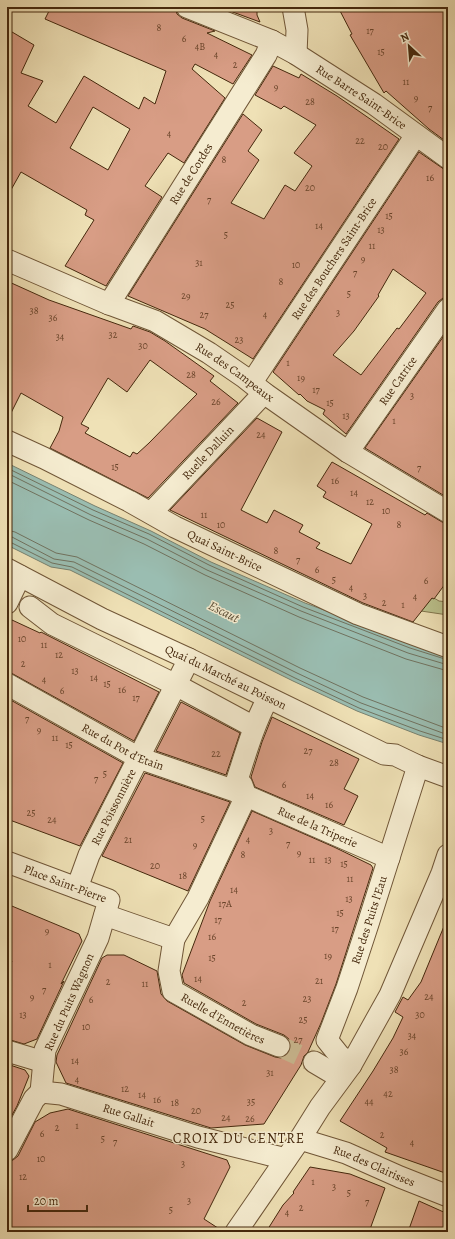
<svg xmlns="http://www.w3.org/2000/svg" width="455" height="1239" font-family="Alegreya,serif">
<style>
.green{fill:#bbc28d;stroke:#80754d}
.water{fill:#9abdb1;stroke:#78816f}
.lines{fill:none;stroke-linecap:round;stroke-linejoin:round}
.shore{stroke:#70725f;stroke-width:1}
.building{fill:#d89d85;stroke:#45280d;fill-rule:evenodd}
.minor-tunnel{stroke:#cdbc94;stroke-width:21;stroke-dasharray:21 10;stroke-linecap:butt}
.minor-casing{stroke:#705637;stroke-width:23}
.minor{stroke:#f5ecd0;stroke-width:21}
.labels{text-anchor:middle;stroke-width:3;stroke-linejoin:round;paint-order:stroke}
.number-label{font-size:10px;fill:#6a452b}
.street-label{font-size:12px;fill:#45280d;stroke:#f5ecd0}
.water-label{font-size:13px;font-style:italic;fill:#5a4d36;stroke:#f5ecd0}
.quarter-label{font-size:14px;letter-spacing:1px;fill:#45280d;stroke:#f5ecd0}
</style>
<rect width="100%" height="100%" fill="#efe1b6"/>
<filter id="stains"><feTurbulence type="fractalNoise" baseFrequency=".005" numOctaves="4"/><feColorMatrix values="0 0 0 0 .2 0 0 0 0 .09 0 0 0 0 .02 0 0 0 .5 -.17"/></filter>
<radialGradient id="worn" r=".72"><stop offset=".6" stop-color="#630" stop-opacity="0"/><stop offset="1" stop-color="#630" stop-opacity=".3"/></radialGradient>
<!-- green -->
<path class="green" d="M432 598H434L439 601 448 602V615L421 611Z"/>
<!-- water -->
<path class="water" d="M7 463 95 506 151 531 211 562 305 603 448 656V744L419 735 357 711 293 681 70 570 51 567 7 545Z"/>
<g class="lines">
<!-- shore -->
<path class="shore" d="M7 468 93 510 149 534 209 565 303 607 410 648 448 660
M7 473 91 515 147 539 207 570 301 611 408 653 448 665
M7 480 89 520 144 544 205 575 299 617 406 659 448 671
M7 530 15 532 56 553 77 557 300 668 363 697 448 729
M7 536 12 537 54 559 74 562 297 673 361 703 448 735
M7 542H10L52 563 72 567 295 678 359 708 420 731 448 740"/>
</g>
<!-- building -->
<path class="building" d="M51 7H175L177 14 182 18 215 31 207 33 252 55 233 84 195 64 192 69 225 98 184 163 168 153 145 186 162 197 106 286 65 266 94 220 85 215 87 210 21 172 7 197V29L34 45 21 73 43 81 28 106 56 123 84 76 139 109 144 97 155 104 166 71 45 19ZM93 107 130 129 108 170 70 148Z
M219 7H257V15L260 22Z
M338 7H448V143L429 129 386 91 384 93 350 35 352 34Z
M273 66 299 78 301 74 337 96 399 139 253 359 205 329 128 296 243 114 262 130 248 151 259 160 231 203 264 219 285 185 295 191 312 166 294 153 316 125 284 106 281 109 255 95Z
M419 152 448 172V297L443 298 438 302 346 434 323 414 325 410 307 401 300 394 299 395 273 372ZM393 269 426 293 399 329 397 328 361 375 333 355 354 331 379 296 378 295Z
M7 281 49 300 131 329 133 326 150 332 165 341 214 376 210 381 238 403 148 498 50 448 59 431 63 417 21 393 7 421ZM150 360 197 394 149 443 137 454 133 452 130 457 85 433 89 428 81 424 108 378 127 392Z
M448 330V498L365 448Z
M257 418 282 432 241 510 267 523 274 510 303 525 299 532 320 543 316 548 351 564 372 524 323 497 326 492 317 486 332 462 425 515 427 513 442 522 448 524V580L434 599 432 598 413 622 363 603 170 510Z
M12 620 40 633 41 632 159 692 134 741 13 674 7 672V631Z
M7 698 123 763 80 846 7 819Z
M181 702 240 733 226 775 156 751Z
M272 717 359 759 344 789 358 796 344 825 255 787 251 777 262 742Z
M145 773 230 802 188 891 102 856Z
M252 811 334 847 371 865 373 868 336 984 321 1023 308 1052 304 1056 301 1065 264 1124 211 1128 66 1083 56 1062 57 1055 102 958 107 955H124L157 971 161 994 167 1001 245 1045 275 1057 281 1058 286 1056 290 1051 291 1044 289 1039 284 1035 256 1024 184 983 182 975 210 901Z
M7 904 79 934 82 941 61 984 64 981 37 1039 24 1044 7 1039V971L12 961 7 959Z
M447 919H448V1174L385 1152 387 1148 340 1121 373 1071 393 1038 403 1017 395 1012 403 997 408 1000 421 982Z
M7 1064 25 1070 29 1076 17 1106 7 1124Z
M68 1109 227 1160 230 1167 204 1219 224 1232H7V1162L13 1160 18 1156 35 1122 50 1113Z
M310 1167 350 1174 385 1188 369 1232H266L283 1205 294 1193 293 1192Z
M419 1201 448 1214V1232H408Z"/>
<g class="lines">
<!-- minor-tunnel -->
<path class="minor-tunnel" d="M279 1046 314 1062"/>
<defs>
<g id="minor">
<path id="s1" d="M187 7 272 41 296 54 374 104 448 158"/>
<path d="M293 7 297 30 296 54"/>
<path id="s2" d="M7 260 109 304 155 321 209 353 244 377 264 393 348 452 448 512"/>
<path id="s3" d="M109 304 266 55 272 41"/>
<path id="s4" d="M252 382 416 135"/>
<path id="s5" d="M7 441 44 458 129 501 175 527 358 614 448 647"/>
<path id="s6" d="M348 452 448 309"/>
<path id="s7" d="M151 513 264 393"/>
<path id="s8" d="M7 569 102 619 189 659 384 754 395 755 418 766 448 777"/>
<path d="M7 603 20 576"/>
<path d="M30 607 52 624 176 685 254 727"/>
<path id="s9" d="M7 684 139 758 235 791 389 858"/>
<path d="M246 796 242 785 237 780C246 752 254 724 268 698"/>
<path id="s10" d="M7 862 109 900 98 938 45 1050 41 1092"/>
<path id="s11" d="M77 888 89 855 189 659"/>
<path d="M105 915 174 939 198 898 246 796"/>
<path id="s12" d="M174 939 169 971 173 991 251 1035 279 1046"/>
<path d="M7 1051 44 1062"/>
<path d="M314 1062 341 1078"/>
<path id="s13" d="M351 1065 339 1055 327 1040 347 988 368 924 418 766"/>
<path id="s14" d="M41 1092 61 1094 198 1137 286 1159"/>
<path id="s15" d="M300 1139 346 1153 400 1177 448 1196"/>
<path d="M7 1150 34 1099 41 1092"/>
<path d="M236 1232 300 1139 320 1107 351 1065 390 995 442 873 448 855"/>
</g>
</defs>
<!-- minor casing -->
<use href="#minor" class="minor-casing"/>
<!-- minor -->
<use href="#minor" class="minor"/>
</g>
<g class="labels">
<!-- number labels -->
<g class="number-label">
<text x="159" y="31">8</text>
<text x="370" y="34">17</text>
<text x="184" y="42">6</text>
<text x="200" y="50">4B</text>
<text x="381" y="55">15</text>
<text x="216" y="58">4</text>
<text x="235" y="68">2</text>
<text x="406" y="85">11</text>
<text x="276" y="90">9</text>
<text x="416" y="101">9</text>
<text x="310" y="105">28</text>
<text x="430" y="111">7</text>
<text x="169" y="137">4</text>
<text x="360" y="144">22</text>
<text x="383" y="150">20</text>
<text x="224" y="163">8</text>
<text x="430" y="181">16</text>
<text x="310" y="191">20</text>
<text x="209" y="203">7</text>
<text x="389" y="219">15</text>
<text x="319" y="229">14</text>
<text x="381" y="233">13</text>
<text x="226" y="238">5</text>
<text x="372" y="249">11</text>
<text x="363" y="262">9</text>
<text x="199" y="266">31</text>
<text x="296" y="268">10</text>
<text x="355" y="276">7</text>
<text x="281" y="285">8</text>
<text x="349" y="297">5</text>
<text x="186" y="299">29</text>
<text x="230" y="308">25</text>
<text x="34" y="314">38</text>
<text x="338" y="316">3</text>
<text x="204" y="318">27</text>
<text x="265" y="318">4</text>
<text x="53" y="321">36</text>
<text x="113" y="338">32</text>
<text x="60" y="340">34</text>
<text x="239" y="343">23</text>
<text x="143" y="349">30</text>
<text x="288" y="366">1</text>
<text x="191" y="378">28</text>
<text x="301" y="381">19</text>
<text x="316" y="393">17</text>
<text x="412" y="399">3</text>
<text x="216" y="405">26</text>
<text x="330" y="406">15</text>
<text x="346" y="419">13</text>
<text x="394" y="424">1</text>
<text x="261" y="438">24</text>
<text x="115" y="470">15</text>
<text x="419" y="471">7</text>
<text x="335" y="484">16</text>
<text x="354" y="496">14</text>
<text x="370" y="505">12</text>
<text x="386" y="514">10</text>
<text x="204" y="518">11</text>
<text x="221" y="528">10</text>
<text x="399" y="528">8</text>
<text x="276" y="554">8</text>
<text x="298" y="563">7</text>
<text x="317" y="573">6</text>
<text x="334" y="583">5</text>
<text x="426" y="584">6</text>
<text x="351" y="591">4</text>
<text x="365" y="599">3</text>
<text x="415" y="600">4</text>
<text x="384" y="606">2</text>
<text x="403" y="608">1</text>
<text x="22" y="642">10</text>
<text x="44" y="648">11</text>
<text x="59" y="658">12</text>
<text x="23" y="667">2</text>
<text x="75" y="674">13</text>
<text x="94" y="681">14</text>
<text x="44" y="683">4</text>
<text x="107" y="687">15</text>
<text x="122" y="693">16</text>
<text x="62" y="694">6</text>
<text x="136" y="701">17</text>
<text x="27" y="722">7</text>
<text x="39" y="733">9</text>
<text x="55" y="741">11</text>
<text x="69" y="748">15</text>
<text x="308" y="754">27</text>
<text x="216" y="757">22</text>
<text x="334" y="766">28</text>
<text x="105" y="777">5</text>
<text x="96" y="782">7</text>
<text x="284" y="788">6</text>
<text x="310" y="799">14</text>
<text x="329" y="808">16</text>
<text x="31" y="816">25</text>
<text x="203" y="822">5</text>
<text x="52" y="823">24</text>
<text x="271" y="834">3</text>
<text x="128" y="843">21</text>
<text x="248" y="843">4</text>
<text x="288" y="847">7</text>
<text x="195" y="848">9</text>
<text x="299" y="856">9</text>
<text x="243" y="858">8</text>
<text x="312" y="863">11</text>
<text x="328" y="863">13</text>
<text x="344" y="867">15</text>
<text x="155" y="869">20</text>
<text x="183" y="879">18</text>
<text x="350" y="882">11</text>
<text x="234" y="893">14</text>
<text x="349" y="902">13</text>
<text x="225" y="907">17A</text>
<text x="340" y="916">15</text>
<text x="218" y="923">17</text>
<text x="335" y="932">17</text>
<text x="47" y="934">9</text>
<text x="212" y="940">16</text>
<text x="328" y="959">19</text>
<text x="212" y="961">15</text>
<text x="50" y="968">1</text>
<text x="198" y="982">14</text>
<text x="319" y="984">21</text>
<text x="108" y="985">2</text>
<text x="145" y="987">11</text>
<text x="44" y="993">7</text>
<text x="32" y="1000">9</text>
<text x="429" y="1000">24</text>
<text x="307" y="1002">23</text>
<text x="91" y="1003">6</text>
<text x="244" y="1006">2</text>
<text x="23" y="1018">13</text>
<text x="420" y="1018">30</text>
<text x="303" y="1023">25</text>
<text x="86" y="1030">10</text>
<text x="412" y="1039">34</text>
<text x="298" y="1043">27</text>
<text x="404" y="1055">36</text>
<text x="75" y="1064">14</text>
<text x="394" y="1073">38</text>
<text x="270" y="1076">31</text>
<text x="77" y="1083">4</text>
<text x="125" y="1092">12</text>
<text x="388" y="1097">42</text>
<text x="142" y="1098">14</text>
<text x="157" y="1103">16</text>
<text x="251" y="1105">35</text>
<text x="369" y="1105">44</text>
<text x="175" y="1106">18</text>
<text x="196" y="1114">20</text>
<text x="226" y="1121">24</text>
<text x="250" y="1122">26</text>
<text x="77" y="1129">1</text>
<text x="57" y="1131">2</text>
<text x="42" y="1137">6</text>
<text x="382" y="1138">2</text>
<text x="103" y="1142">5</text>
<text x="115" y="1145">7</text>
<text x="412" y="1146">4</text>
<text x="41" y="1162">10</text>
<text x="183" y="1167">3</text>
<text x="23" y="1180">12</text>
<text x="313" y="1185">1</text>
<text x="334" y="1190">3</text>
<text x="349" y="1196">5</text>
<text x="189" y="1204">3</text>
<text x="367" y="1205">7</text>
<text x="301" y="1211">2</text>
<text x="171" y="1213">5</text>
<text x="287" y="1216">4</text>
</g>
<!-- street labels -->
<g class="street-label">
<text dy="4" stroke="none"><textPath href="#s1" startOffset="197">Rue Barre Saint-Brice</textPath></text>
<text dy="4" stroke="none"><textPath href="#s3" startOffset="154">Rue de Cordes</textPath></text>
<text dy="4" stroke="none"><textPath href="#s4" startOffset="148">Rue des Bouchers Saint-Brice</textPath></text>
<text dy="4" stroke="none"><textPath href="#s2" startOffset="255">Rue des Campeaux</textPath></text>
<text dy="4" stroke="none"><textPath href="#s6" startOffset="87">Rue Catrice</textPath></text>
<text dy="4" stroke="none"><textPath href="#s7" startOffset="83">Ruelle Dalluin</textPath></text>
<text dy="4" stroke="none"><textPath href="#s5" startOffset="244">Quai Saint-Brice</textPath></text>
<text dy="4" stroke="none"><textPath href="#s8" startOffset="244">Quai du Marché au Poisson</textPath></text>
<text dy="4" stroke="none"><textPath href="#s9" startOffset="132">Rue du Pot d'Etain</textPath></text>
<text dy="4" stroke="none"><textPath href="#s11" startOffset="89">Rue Poissonnière</textPath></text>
<text dy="4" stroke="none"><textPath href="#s9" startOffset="343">Rue de la Triperie</textPath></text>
<text dy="4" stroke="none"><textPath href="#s10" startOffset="62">Place Saint-Pierre</textPath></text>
<text dy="4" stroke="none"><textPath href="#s13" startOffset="162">Rue des Puits l'Eau</textPath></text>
<text transform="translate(69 1002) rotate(-66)" y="4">Rue du Puits Wagnon</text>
<text dy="4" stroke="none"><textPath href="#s12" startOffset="110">Ruelle d'Ennetières</textPath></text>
<text dy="4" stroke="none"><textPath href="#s14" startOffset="91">Rue Gallait</textPath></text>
<text dy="4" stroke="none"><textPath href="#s15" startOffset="79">Rue des Clairisses</textPath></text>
</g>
<!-- water labels -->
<g class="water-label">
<text transform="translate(224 611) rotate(27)" y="5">Escaut</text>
</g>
<!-- quarter labels -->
<g class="quarter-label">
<text x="239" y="1143">CROIX DU CENTRE</text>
</g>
</g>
<!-- margin -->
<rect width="455" height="1239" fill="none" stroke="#efe1b6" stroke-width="24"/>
<rect x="8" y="8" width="439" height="1223" fill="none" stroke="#45280d" stroke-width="2"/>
<rect x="12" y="12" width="431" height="1215" fill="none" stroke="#45280d"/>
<!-- north arrow -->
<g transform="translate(409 46) rotate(334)" stroke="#f5ecd0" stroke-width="3" paint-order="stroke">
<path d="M0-3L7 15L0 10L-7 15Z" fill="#45280d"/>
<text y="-6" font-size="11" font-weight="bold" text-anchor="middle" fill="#45280d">N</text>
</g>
<!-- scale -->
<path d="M28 1205v6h59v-6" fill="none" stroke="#45280d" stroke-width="2"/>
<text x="34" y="1205" font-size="12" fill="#45280d" stroke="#f5ecd0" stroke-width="3" paint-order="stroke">20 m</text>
<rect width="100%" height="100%" filter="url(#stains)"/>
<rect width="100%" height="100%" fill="url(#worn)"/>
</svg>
